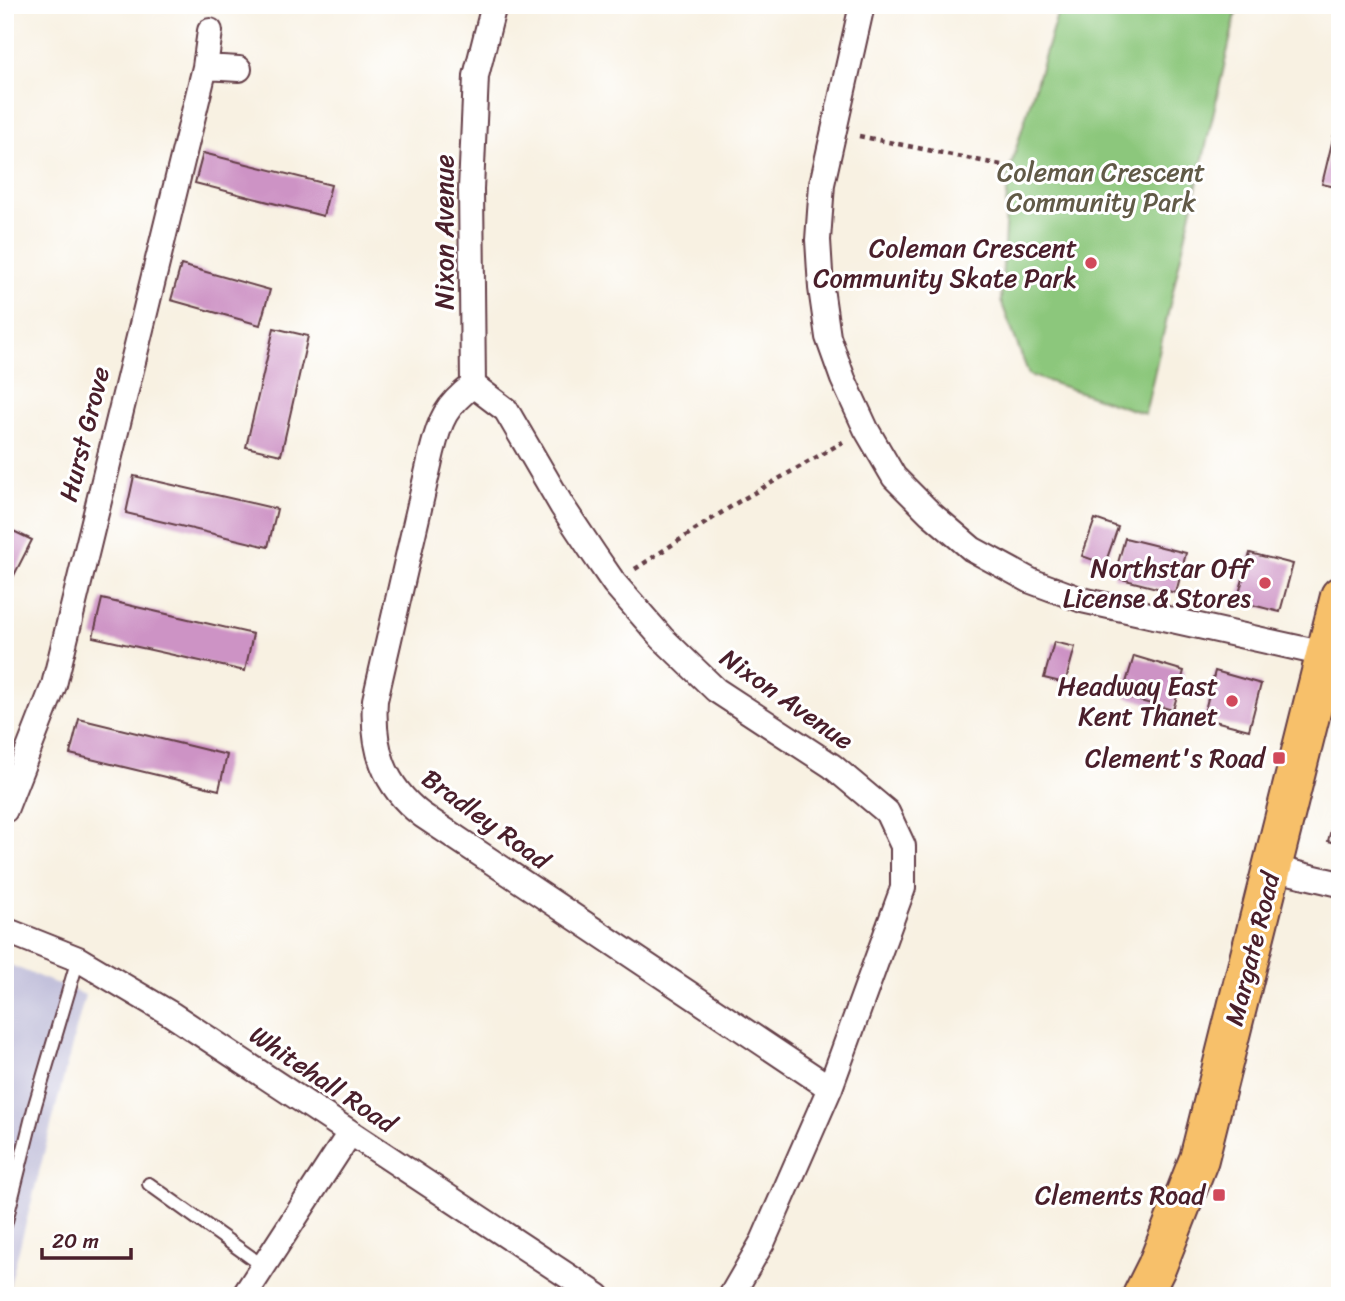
<svg xmlns="http://www.w3.org/2000/svg" width="1345" height="1301" font-family="Sriracha,sans-serif">
<style>
.industrial{fill:#c3c1db}
.green{fill:#8cc77b;stroke:#6b7353;stroke-width:2}
.building{fill:#cd93c5}
.lines{fill:none;stroke-linecap:round;stroke-linejoin:round}
.lane-casing{stroke:#643e46;stroke-width:16}
.street-casing{stroke:#643e46;stroke-width:28}
.primary-casing{stroke:#643e46;stroke-width:42}
.path{stroke:#643e46;stroke-width:4.5;stroke-dasharray:5 5;stroke-linecap:butt}
.lane{stroke:#fff;stroke-width:12}
.street{stroke:#fff;stroke-width:24}
.primary{stroke:#f7c06b;stroke-width:38}
.poi-dot{fill:#d1495b;stroke:#fff;stroke-width:2.5}
.labels{text-anchor:middle;stroke-width:6;stroke-linejoin:round;paint-order:stroke}
.park-label{font-size:26px;fill:#615a47;stroke:#fff}
.street-label{font-size:26px;fill:#4a1f2b;stroke:#fff}
.poi-label{font-size:26px;fill:#4a1f2b;stroke:#fff;text-anchor:end}
</style>
<rect width="100%" height="100%" fill="#fff"/>
<filter id="ink" filterUnits="userSpaceOnUse"><feTurbulence type="fractalNoise" baseFrequency=".0143" numOctaves="2"/><feDisplacementMap in="SourceGraphic" scale="14" xChannelSelector="R" yChannelSelector="G"/><feConvolveMatrix kernelMatrix="1 2 1 2 8 2 1 2 1" color-interpolation-filters="sRGB"/></filter>
<filter id="wash" filterUnits="userSpaceOnUse"><feTurbulence type="fractalNoise" baseFrequency=".00686" numOctaves="4" result="noise"/><feDisplacementMap in="SourceGraphic" scale="28" xChannelSelector="R" yChannelSelector="G"/><feGaussianBlur stdDeviation="1.57" result="paint"/><feColorMatrix in="noise" values="0 0 0 0 0 0 0 0 0 0 0 0 0 0 0 0 0 1.4 0 .05"/><feComposite in="paint" operator="in"/></filter>
<g filter="url(#wash)">
<rect width="100%" height="100%" fill="#f8f1e2"/>
<!-- industrial -->
<path class="industrial" d="M5 963 85 995 7 1296H5Z"/>
<!-- green -->
<path class="green" d="M1060 5H1238L1145 414 1029 375 1001 301 1008 175Z"/>
<g id="blocks">
<!-- building -->
<path class="building" d="M1337 122 1340 123V188L1322 184Z
M203 153 331 185 323 216 195 183Z
M181 265 270 290 260 325 171 300Z
M274 328 308 336 281 455 246 447Z
M134 476 277 509 268 547 126 513Z
M1095 519 1118 527 1105 564 1082 556Z
M5 527 32 540 9 585 5 584Z
M1125 538 1186 553 1176 593 1114 577Z
M1250 553 1293 564 1280 612 1237 601Z
M102 599 253 634 245 671 93 637Z
M1054 642 1075 647 1065 683 1044 678Z
M1134 656 1184 671 1173 710 1122 696Z
M1215 671 1261 684 1249 730 1203 718Z
M79 719 227 755 219 790 70 754Z
M1339 799H1340V844L1328 841Z"/>
</g>
</g>
<g filter="url(#ink)">
<use href="#blocks" fill-opacity="0" stroke="#643e46" stroke-width="2"/>
<g class="lines">
<defs>
<path id="lane" d="M149 1184 263 1266
M5 1225 35 1105 78 959"/>
<path id="street" d="M862 5 822 184 818 240 821 288 828 337 843 379 866 429 894 477 930 513 972 549 1031 581 1082 600 1325 654
M205 67 239 69
M473 385 506 410 562 506 594 554 614 583 662 638 716 690 832 766 887 812 903 846V888L830 1088 763 1241 731 1296
M473 385C446 406 440 419 432 452L375 700C372 748 383 785 422 815L830 1088
M473 385 471 189 476 76 494 5
M5 810 54 685 205 67 210 31
M1272 868 1340 884
M5 930 78 959 171 1014 598 1296
M244 1296 350 1133"/>
<path id="primary" d="M1142 1296 1157 1266 1199 1159 1340 596"/>
</defs>
<!-- lane casing -->
<use href="#lane" class="lane-casing"/>
<!-- street casing -->
<use href="#street" class="street-casing"/>
<!-- primary casing -->
<use href="#primary" class="primary-casing"/>
<!-- path -->
<path class="path" d="M859 136 1011 167
M635 569 738 502 843 442"/>
<!-- lane -->
<use href="#lane" class="lane"/>
<!-- street -->
<use href="#street" class="street"/>
<!-- primary -->
<use href="#primary" class="primary"/>
</g>
</g>
<!-- markers -->
<g class="poi-dot">
<circle cx="1091" cy="263" r="7"/>
<circle cx="1265" cy="583" r="7"/>
<circle cx="1232" cy="701" r="7"/>
<rect x="1272" y="751" width="14" height="14" rx="3.5"/>
<rect x="1212" y="1188" width="14" height="14" rx="3.5"/>
</g>
<g class="labels">
<!-- park labels -->
<g class="park-label">
<text x="1101" y="181">Coleman Crescent<tspan x="1101" dy="30">Community Park</tspan></text>
</g>
<!-- street labels -->
<g class="street-label">
<text transform="translate(444 232) rotate(-90)" y="9">Nixon Avenue</text>
<text transform="translate(84 434) rotate(-76)" y="9">Hurst Grove</text>
<text transform="translate(787 699) rotate(35)" y="9">Nixon Avenue</text>
<text transform="translate(486 819) rotate(36)" y="9">Bradley Road</text>
<text transform="translate(1252 949) rotate(-76)" y="9">Margate Road</text>
<text transform="translate(323 1079) rotate(34)" y="9">Whitehall Road</text>
</g>
<!-- poi labels -->
<g class="poi-label">
<text x="1077" y="257">Coleman Crescent<tspan x="1077" dy="30">Community Skate Park</tspan></text>
<text x="1251" y="577">Northstar Off<tspan x="1251" dy="30">License &amp; Stores</tspan></text>
<text x="1218" y="695">Headway East<tspan x="1218" dy="30">Kent Thanet</tspan></text>
<text x="1265" y="767">Clement's Road</text>
<text x="1205" y="1204">Clements Road</text>
</g>
</g>
<!-- margin -->
<rect width="1345" height="1301" fill="none" stroke="#fff" stroke-width="28"/>
<!-- scale -->
<path d="M42 1248v10h89v-10" fill="none" stroke="#4a1f2b" stroke-width="3.5"/>
<text x="52" y="1248" font-size="21" fill="#4a1f2b" stroke="#ffffff" stroke-width="5" paint-order="stroke">20 m</text>
</svg>
